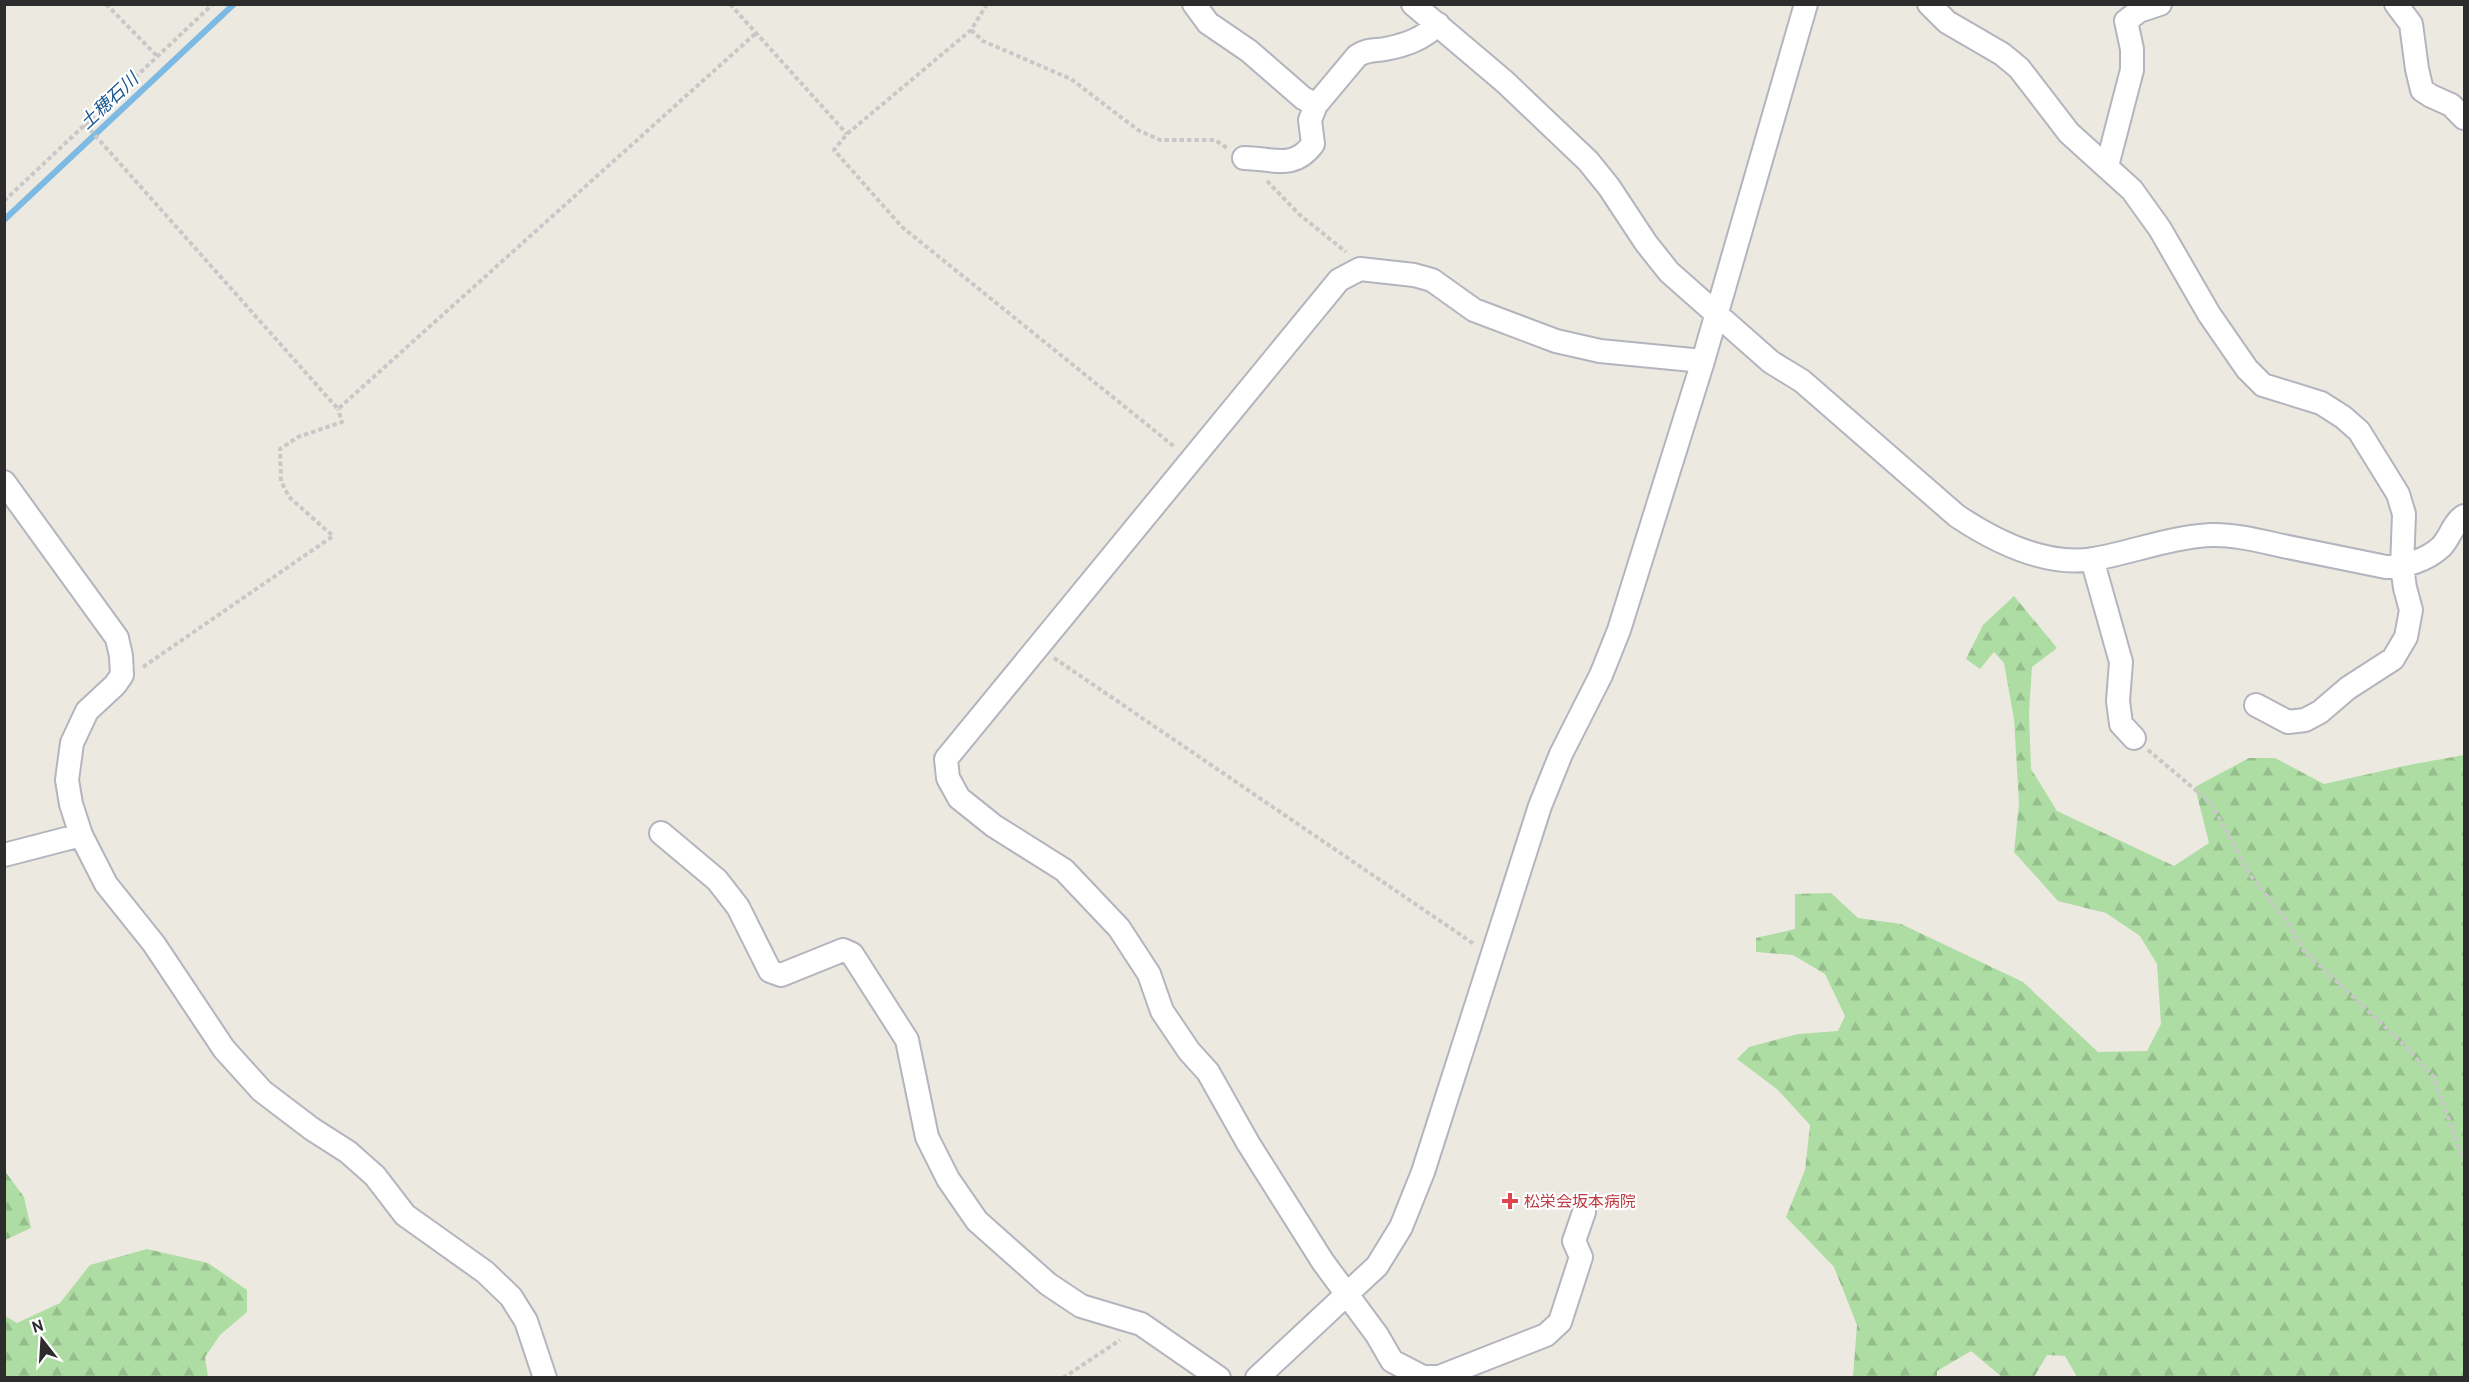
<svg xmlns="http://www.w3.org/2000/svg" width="2469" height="1382" font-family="'PT Sans','Noto Sans JP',sans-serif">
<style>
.forest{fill:url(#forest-firs)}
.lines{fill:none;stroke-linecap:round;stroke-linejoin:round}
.stream{stroke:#7dbae3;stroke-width:6}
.minor-casing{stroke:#b3b4be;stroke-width:26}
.path{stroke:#c8c8c8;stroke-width:4;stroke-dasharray:4.5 3;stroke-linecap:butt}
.minor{stroke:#fff;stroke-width:22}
.health-dot{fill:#e0444e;stroke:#fff;stroke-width:2}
.labels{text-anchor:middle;stroke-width:4.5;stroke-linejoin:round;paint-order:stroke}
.health-label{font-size:16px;fill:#be3a42;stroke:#fff;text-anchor:start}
.water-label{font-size:18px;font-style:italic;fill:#1b5791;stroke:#fff}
</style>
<defs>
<pattern id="forest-firs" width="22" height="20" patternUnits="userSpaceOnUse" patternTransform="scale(1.5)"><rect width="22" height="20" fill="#addda2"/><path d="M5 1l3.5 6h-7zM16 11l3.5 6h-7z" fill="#95be8c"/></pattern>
</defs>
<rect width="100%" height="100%" fill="#ece9e0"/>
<!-- forest -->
<path class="forest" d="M2014 596 2057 648 2032 667 2029 712 2031 769 2057 811 2174 866 2209 843 2195 787 2249 758H2275L2324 784 2404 766 2464 755V1377H2077L2065 1356 2047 1355 2034 1377H2002L1971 1351 1937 1371V1377H1853L1857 1325 1834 1267 1786 1217 1805 1170 1810 1125 1778 1090 1737 1059 1749 1047 1798 1034 1838 1031 1845 1016 1825 974 1793 955 1756 952V938L1795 929V894L1831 893 1858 918 1901 924 2023 982 2098 1052 2147 1051 2161 1024 2157 964 2140 936 2106 913 2058 901 2014 852 2019 803 2014 719 2004 663 1994 652 1980 669 1966 659 1983 625Z
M4 1170 24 1197 31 1228 5 1240Z
M147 1249 208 1263 247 1290V1312L220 1335 205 1357 208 1377H5V1316L17 1323 60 1303 90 1265Z"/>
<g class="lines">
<!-- stream -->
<path class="stream" d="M4 220 234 4"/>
<defs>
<path id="minor" d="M1194 4 1208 23 1249 51 1303 98 1316 105
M1413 4 1505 82 1588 161 1609 187 1646 243 1669 272 1771 362 1802 381 1957 516C1996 542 2046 567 2094 559 2133 552 2171 537 2211 535 2234 534 2260 541 2283 546 2318 553 2352 560 2386 567 2405 567 2427 560 2441 547 2450 538 2453 523 2464 516
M1929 4 1947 22 2002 54 2019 68 2069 133 2132 190 2160 229 2209 314 2247 369 2263 385 2321 403 2343 417 2359 431 2398 494 2404 514 2402 567 2405 588 2411 610 2406 637 2393 659 2348 688 2320 712 2305 720 2288 722 2256 705
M2396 4 2411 24 2417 69 2422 90 2431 96 2451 105 2464 118
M1244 158C1272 158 1293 171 1313 144L1310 120 1316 105 1357 56C1367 49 1374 51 1385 49 1406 45 1423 39 1438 24
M2107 166 2132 70V49L2126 21 2139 11 2160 4
M4 482 117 638 121 656 122 675 115 685 87 711 72 743 67 780 71 804 81 835 106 884 154 944 224 1049 262 1091 312 1129 348 1152 375 1176 405 1215 485 1272 511 1297 526 1321 545 1378
M2092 559 2121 662 2118 701 2121 724 2134 738
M661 833 717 880 738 907 770 971 781 975 843 950 852 954 907 1040 927 1137 948 1179 977 1221 1048 1284 1081 1306 1141 1324 1219 1378
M4 855 81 835
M1584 1212 1574 1241 1581 1257 1560 1322 1546 1335 1439 1377H1423L1392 1361 1377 1335 1323 1262 1248 1143 1208 1072 1189 1051 1162 1011 1149 974 1119 928 1064 870 994 826 959 798 948 778 946 759 1339 280 1360 269 1414 275 1432 280 1474 310 1556 341 1600 351 1703 361
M1257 1378 1377 1266 1401 1227 1423 1172 1540 806 1561 754 1601 675 1619 630 1703 361 1806 4"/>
</defs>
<!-- minor casing -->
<use href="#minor" class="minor-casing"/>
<!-- path -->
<path class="path" d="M106 4 157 56
M730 4 847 134
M987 4 971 30 847 134 834 150 902 227 1176 448
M971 30 983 41 1071 79 1138 130 1160 140H1215L1227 148
M85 124 338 409 756 33
M1267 181 1300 215 1346 252
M4 201 213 4
M1054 658 1474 944
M143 667 333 536 289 497 281 481 280 449 298 437 342 422 338 409
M2148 750 2211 803 2250 875 2286 920 2303 950 2399 1040 2433 1076 2464 1161
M1063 1378 1120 1340"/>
<!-- minor -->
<use href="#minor" class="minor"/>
</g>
<!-- markers -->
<path class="health-dot" d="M1507 1192h6v6h6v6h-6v6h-6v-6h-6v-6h6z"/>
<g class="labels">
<!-- health labels -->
<g class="health-label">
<text x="1524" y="1207">松栄会坂本病院</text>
</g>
<!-- water labels -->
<g class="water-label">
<text transform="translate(109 101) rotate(-43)" y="6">土穂石川</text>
</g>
</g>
<!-- border -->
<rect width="2469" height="1382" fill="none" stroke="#2c2c2c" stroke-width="12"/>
<!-- north arrow -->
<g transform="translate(42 1340) rotate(343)" stroke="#ffffff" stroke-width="4.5" paint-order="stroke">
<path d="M0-4.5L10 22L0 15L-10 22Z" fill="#2c2c2c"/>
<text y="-9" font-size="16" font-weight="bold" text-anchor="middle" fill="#2c2c2c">N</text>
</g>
</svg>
